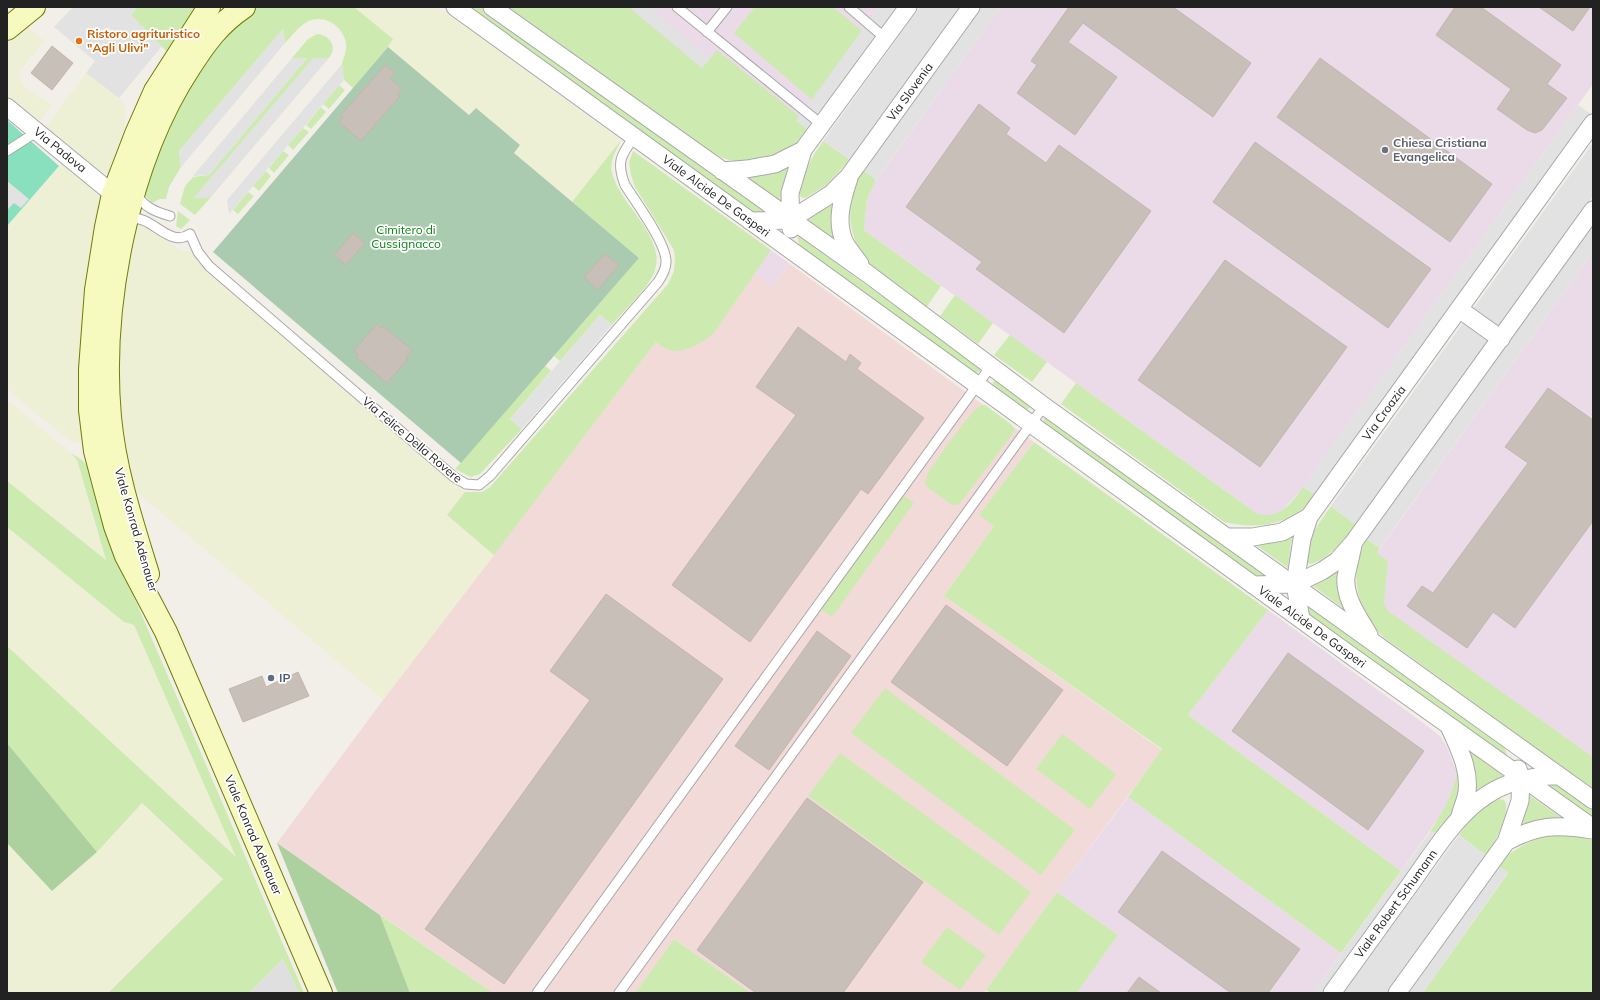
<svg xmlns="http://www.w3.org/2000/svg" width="1600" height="1000" font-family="Mulish,sans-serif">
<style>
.residential{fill:#e0dfdf}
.commercial{fill:#f2dad9}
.industrial{fill:#ebdbe8}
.farmland{fill:#eef0d5}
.grass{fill:#cdebb0}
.forest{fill:#add19e}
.cemetery{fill:#aacbaf}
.pitch{fill:#88e0be}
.parking{fill:#e2e2e2}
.building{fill:#c7bfb8;stroke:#c4b6ab}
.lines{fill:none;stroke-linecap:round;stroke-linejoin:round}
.lane-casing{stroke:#a9a9a9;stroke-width:11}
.street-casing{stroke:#a9a9a9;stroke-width:19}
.secondary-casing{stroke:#707d05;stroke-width:24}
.lane{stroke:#fff;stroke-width:9}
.street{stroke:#fff;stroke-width:17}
.secondary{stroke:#f7fabf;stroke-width:22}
.food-dot{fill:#e8710a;stroke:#fff;stroke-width:1.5}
.worship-dot{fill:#6b7280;stroke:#fff;stroke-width:1.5}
.service-dot{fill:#5c6f8a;stroke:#fff;stroke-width:1.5}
.labels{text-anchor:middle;stroke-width:3.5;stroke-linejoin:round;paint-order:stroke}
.food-label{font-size:12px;font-weight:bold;fill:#c56008;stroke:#fff;text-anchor:start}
.street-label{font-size:12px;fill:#222;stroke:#fff}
.worship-label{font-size:12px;font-weight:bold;fill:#5b616d;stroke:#fff;text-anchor:start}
.park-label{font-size:12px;fill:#0c8416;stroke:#fff}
.service-label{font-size:12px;font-weight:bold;fill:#4e5e75;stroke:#fff;text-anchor:start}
</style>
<rect width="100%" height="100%" fill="#f2efe9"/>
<!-- residential -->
<path class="residential" d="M283 959 299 993H249Z"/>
<!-- commercial -->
<path class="commercial" d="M771 250 754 273 772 287 790 264 1034 442 980 514 994 526 944 596 1162 750 1057 892 984 993H751L674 939 635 993H493L277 843 383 700 656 342Z"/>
<!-- industrial -->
<path class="industrial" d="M555 7H879L796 121Z
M1001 7H1593V84L1301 490 1283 510 1273 515 1265 517 1256 513 864 230 867 199 875 182Z
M771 250 790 264 772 287 754 273Z
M1593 252V757L1387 611 1384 603 1377 553Z
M1268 610 1426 725 1440 736 1447 747 1457 773 1454 788 1444 811 1401 871 1188 715Z
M1128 797 1341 953 1312 993H1077L1118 935 1057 892Z"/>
<!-- farmland -->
<path class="farmland" d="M354 7H438L621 140 572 202 514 153 520 145 476 108 469 115 388 47 393 39Z
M27 26 45 41 20 70 19 77 27 89 52 105 37 124 7 100V41Z
M86 73 119 98 125 105V127L113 158 110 174 98 172 45 128Z
M64 161 98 188 102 197 95 230 87 278 84 439 75 443 69 441 7 389V226Z
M143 223 181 251 191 250 202 267 465 492 448 515 494 555 383 700 127 484 118 433 115 340 135 227Z
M7 400 71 453 77 460 106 560 7 481Z
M7 527 124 622 134 625 237 858 7 646Z
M141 803 223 879 108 993H7V843L52 891 97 852Z"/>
<!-- grass -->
<path class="grass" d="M137 7H197L168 53 131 15Z
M259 7H354L393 39 388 47 353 88 344 80C343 75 342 69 342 64 343 57 347 53 346 44 344 26 323 13 307 22 298 27 292 36 285 43L283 29 179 151 181 167 169 187 166 199H160L152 203 141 191 149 166 199 64 244 13Z
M465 7H480L765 212 752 214Z
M508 7H629L702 68 717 50 800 117 797 121 809 130C790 155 756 168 726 159 719 157 712 153 706 150Z
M755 7H833L862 31 812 100 734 33Z
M317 34C330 35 338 47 329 58L313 59 194 198 211 197 195 215 180 204 185 186 193 177 209 175 307 58H292L308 39Z
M339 85 345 90 329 109 323 104Z
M321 107 326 112 311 129 306 125Z
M303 128 309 132 293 150 288 145Z
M621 140C617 150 609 161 612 172 618 203 666 236 655 270 649 288 624 310 612 325L600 315 560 361 554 356 639 258 572 202Z
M823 141 850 160 825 186 805 198 801 197 798 193C803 173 811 158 823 141Z
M283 151 289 155 274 173 269 168Z
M633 151 771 250 714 333C703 342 682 356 667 349 663 348 659 344 656 342L494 555 447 515 465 492H482L490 487 668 284 674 271 675 258 674 250 635 187 631 175 629 162Z
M790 166 784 205 743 176C760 177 775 173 790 166Z
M863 170 876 180 867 199 864 230 941 286 926 308C909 295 889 284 874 269 846 241 843 203 863 170Z
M266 171 271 176 259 191 253 186Z
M248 192 254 196 238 214 233 210Z
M834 201 838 245 802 218Z
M178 211 190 220 181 229 176 226Z
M797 235 978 366 980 370 979 372 974 373 800 248Z
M955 295 993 323 978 344 940 316Z
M1010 335 1047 362 1032 382 994 355Z
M545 365 551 371 510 419 522 429 480 474 471 477 455 469Z
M997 380 1029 403 1030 408 1024 411 993 388V382Z
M1076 383 1256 513C1278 521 1291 504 1303 487L1316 495C1310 501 1305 509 1298 513 1276 527 1248 528 1224 522L1061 404Z
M981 405H985L1011 424 1014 428V432L961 502 957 505H952L927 487 925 483 929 471C937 460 972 409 981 405Z
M1048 417 1270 577H1257L1043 423 1044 418Z
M1034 442 1268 610 1188 715 1401 871 1341 953 1128 797 1162 749 944 596 994 526 979 515Z
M71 453 82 460 90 469 116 553 134 597 304 993H299L283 959 249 993H108L223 879 142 803 97 852 7 743V646L236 857 134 625 124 622 7 527V481L106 560 80 470 77 460Z
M901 494 914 503 832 617 819 608Z
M1331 506 1356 525C1344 540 1330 558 1311 564L1307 563C1300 547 1322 519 1331 506Z
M1295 533 1291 543 1288 568 1252 542Z
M1366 539 1380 548 1377 553 1388 561 1384 603 1388 611 1593 757V789L1383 637C1356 607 1348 577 1366 539Z
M1340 564 1344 609 1308 582Z
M1305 602 1504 745 1508 760 1309 615Z
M885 688 1075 830 1041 875 851 733Z
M1062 734 1116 774 1090 809 1036 769Z
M1470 751 1505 777 1489 783 1473 794 1474 771Z
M840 753 1031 892 999 935 808 796Z
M1457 773C1460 799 1455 811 1442 833L1430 832C1442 813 1453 795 1457 773Z
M1548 783 1559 785 1593 809V820L1542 784Z
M1526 793 1562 818C1547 817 1533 821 1520 827Z
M1499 799 1504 800C1513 811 1493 845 1487 856L1459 835C1469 820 1481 806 1499 799Z
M1550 834C1565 834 1580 834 1593 841V993H1423L1508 873 1497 865C1513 849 1529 841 1550 834Z
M1057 892 1118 935 1077 993H990L986 990Z
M380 915 493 993H410Z
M947 927 986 955 960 990 921 962Z
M674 939 751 993H635Z"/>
<!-- forest -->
<path class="forest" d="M7 743 97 852 52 891 7 843Z
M277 843 380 915 410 993H338Z"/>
<!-- cemetery -->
<path class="cemetery" d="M388 47 469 115 476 108 520 145 514 153 639 258 461 463 213 252Z"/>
<!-- pitch -->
<path class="pitch" d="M7 120 59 166 7 226Z"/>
<!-- parking -->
<path class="parking" d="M73 7H137L131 15 162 46 119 98 86 73 95 61 54 27Z
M629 7H649L710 59 702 68Z
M879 7H898L809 130 796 121Z
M920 7H961L850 160 823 141Z
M981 7H1001L876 180 863 170Z
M283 29 285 43 181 167 179 151Z
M292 58H307L209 175 193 176Z
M313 58H329L211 197 194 198Z
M342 64 344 80 229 214 227 200Z
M1578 105 1591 114 1316 495 1303 487Z
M1593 143V196L1356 525 1331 506Z
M7 181 29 199 21 208 14 203 7 210Z
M1593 225V252L1380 548 1366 539Z
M600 315 612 325 522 429 510 419Z
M1430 832 1442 833 1325 993H1312Z
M1459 835 1487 856 1387 993H1343Z
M1497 865 1508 872 1423 993H1407Z"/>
<!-- building -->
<path class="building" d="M1069 7H1173L1251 63 1213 117 1083 23 1068 42 1117 77 1075 135 1017 93 1037 65 1031 61Z
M1455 7H1481L1561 65 1547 84 1567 98 1542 130 1535 133 1527 130 1497 109 1511 89 1436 35Z
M1539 7H1590L1573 31Z
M52 46 73 63 52 90 31 73Z
M1320 58 1492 184 1450 242 1277 117Z
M385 65 395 73 390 78 402 89 397 94 400 96 361 141 339 122 343 117 341 115Z
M979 104 1010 128 1006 134 1046 163 1059 145 1151 211 1064 333 976 269 982 262 906 207Z
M1255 142 1431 269 1388 328 1213 202Z
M353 233 365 243 346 265 334 255Z
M605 254 619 265 598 290 584 277Z
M1225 260 1347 347 1260 467 1138 380Z
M377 324 381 328 383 326 412 350 406 358 408 359 387 383 356 357 358 355 354 350Z
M798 327 846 362 850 354 861 363 857 369 924 418 868 494 861 489 750 642 672 585 796 415 756 387Z
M1548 388 1593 420V521L1515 628 1493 612 1467 648 1407 606 1422 586 1433 593 1528 463 1505 447Z
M606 594 723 679 504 984 425 929 590 700 550 671Z
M946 605 1063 690 1007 766 891 682Z
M817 631 851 656 769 770 735 746Z
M1288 653 1424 751 1368 830 1232 731Z
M298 672 309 696 243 722 229 689 262 676 266 687Z
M807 798 923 882 843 993H756L697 950Z
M1162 851 1300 949 1268 993H1231L1118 912Z
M1139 977 1161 993H1127Z"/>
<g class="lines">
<defs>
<path id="lane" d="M677 7 821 124
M849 7 885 38
M707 32 727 7
M7 151 38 131
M136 193C143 207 156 212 170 216
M128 219C152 213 168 249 190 234L198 252 209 266 454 477 466 484 479 485 490 476 658 282C662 276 666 269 666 262 667 244 635 201 625 185 616 162 621 155 634 137
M537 993 991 366
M619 993 1044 406"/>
<path id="street" d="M455 7 1357 660 1593 828
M492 7 868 274 1044 406 1593 800
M7 107 113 194
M722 171 747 169 775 164 803 150
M849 178C842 199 835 222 845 243 849 250 855 257 860 264
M750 221 790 220 831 194 849 176 971 7
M791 229 790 193 803 150 908 7
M1459 309 1501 339
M1227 537H1253L1282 532 1309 517
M1353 545C1351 556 1348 566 1346 577 1344 598 1359 618 1369 635
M1253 585 1295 584 1322 571 1337 561 1353 543 1593 210
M1301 619 1295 584 1302 539 1309 517 1593 123
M1449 726C1458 747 1470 768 1467 792 1466 800 1462 808 1460 816
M1506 842C1537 825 1556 824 1592 830
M1332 993C1357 958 1382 924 1407 889 1449 831 1478 773 1559 776
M1397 993 1506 842 1520 801 1521 778 1518 769"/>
<path id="secondary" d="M209 7 155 91 136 134 113 194 106 227 96 290 90 369V410L95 451 105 489 115 526 126 556 166 632 321 993
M7 29 34 7
M148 574C132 522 115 471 110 417 100 305 128 161 190 67 206 42 219 24 244 7"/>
</defs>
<!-- lane casing -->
<use href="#lane" class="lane-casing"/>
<!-- street casing -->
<use href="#street" class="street-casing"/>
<!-- secondary casing -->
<use href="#secondary" class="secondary-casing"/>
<!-- lane -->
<use href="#lane" class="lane"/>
<!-- street -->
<use href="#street" class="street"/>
<!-- secondary -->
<use href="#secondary" class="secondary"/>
</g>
<!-- markers -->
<circle class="food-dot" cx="79" cy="41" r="4"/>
<circle class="worship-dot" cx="1385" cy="150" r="4"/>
<circle class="service-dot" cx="271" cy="678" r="4"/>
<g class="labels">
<!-- food labels -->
<g class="food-label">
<text x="87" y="38">Ristoro agrituristico<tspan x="87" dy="14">"Agli Ulivi"</tspan></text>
</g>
<!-- street labels -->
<g class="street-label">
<text transform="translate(910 92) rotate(-54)" y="4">Via Slovenia</text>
<text transform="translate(60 150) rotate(39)" y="4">Via Padova</text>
<text transform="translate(716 196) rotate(36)" y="4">Viale Alcide De Gasperi</text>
<text transform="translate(1384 413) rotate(-54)" y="4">Via Croazia</text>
<text transform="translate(412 440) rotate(40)" y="4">Via Felice Della Rovere</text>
<text transform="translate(136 530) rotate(74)" y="4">Viale Konrad Adenauer</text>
<text transform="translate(1312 627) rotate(36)" y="4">Viale Alcide De Gasperi</text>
<text transform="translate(253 835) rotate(67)" y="4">Viale Konrad Adenauer</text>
<text transform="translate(1396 904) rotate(-54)" y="4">Viale Robert Schumann</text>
</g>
<!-- worship labels -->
<g class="worship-label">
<text x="1393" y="147">Chiesa Cristiana<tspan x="1393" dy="14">Evangelica</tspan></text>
</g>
<!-- park labels -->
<g class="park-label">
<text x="406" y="234">Cimitero di<tspan x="406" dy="14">Cussignacco</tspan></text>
</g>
<!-- service labels -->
<g class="service-label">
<text x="279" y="682">IP</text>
</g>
</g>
<!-- border -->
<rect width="1600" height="1000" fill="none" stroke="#222222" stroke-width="16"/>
</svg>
